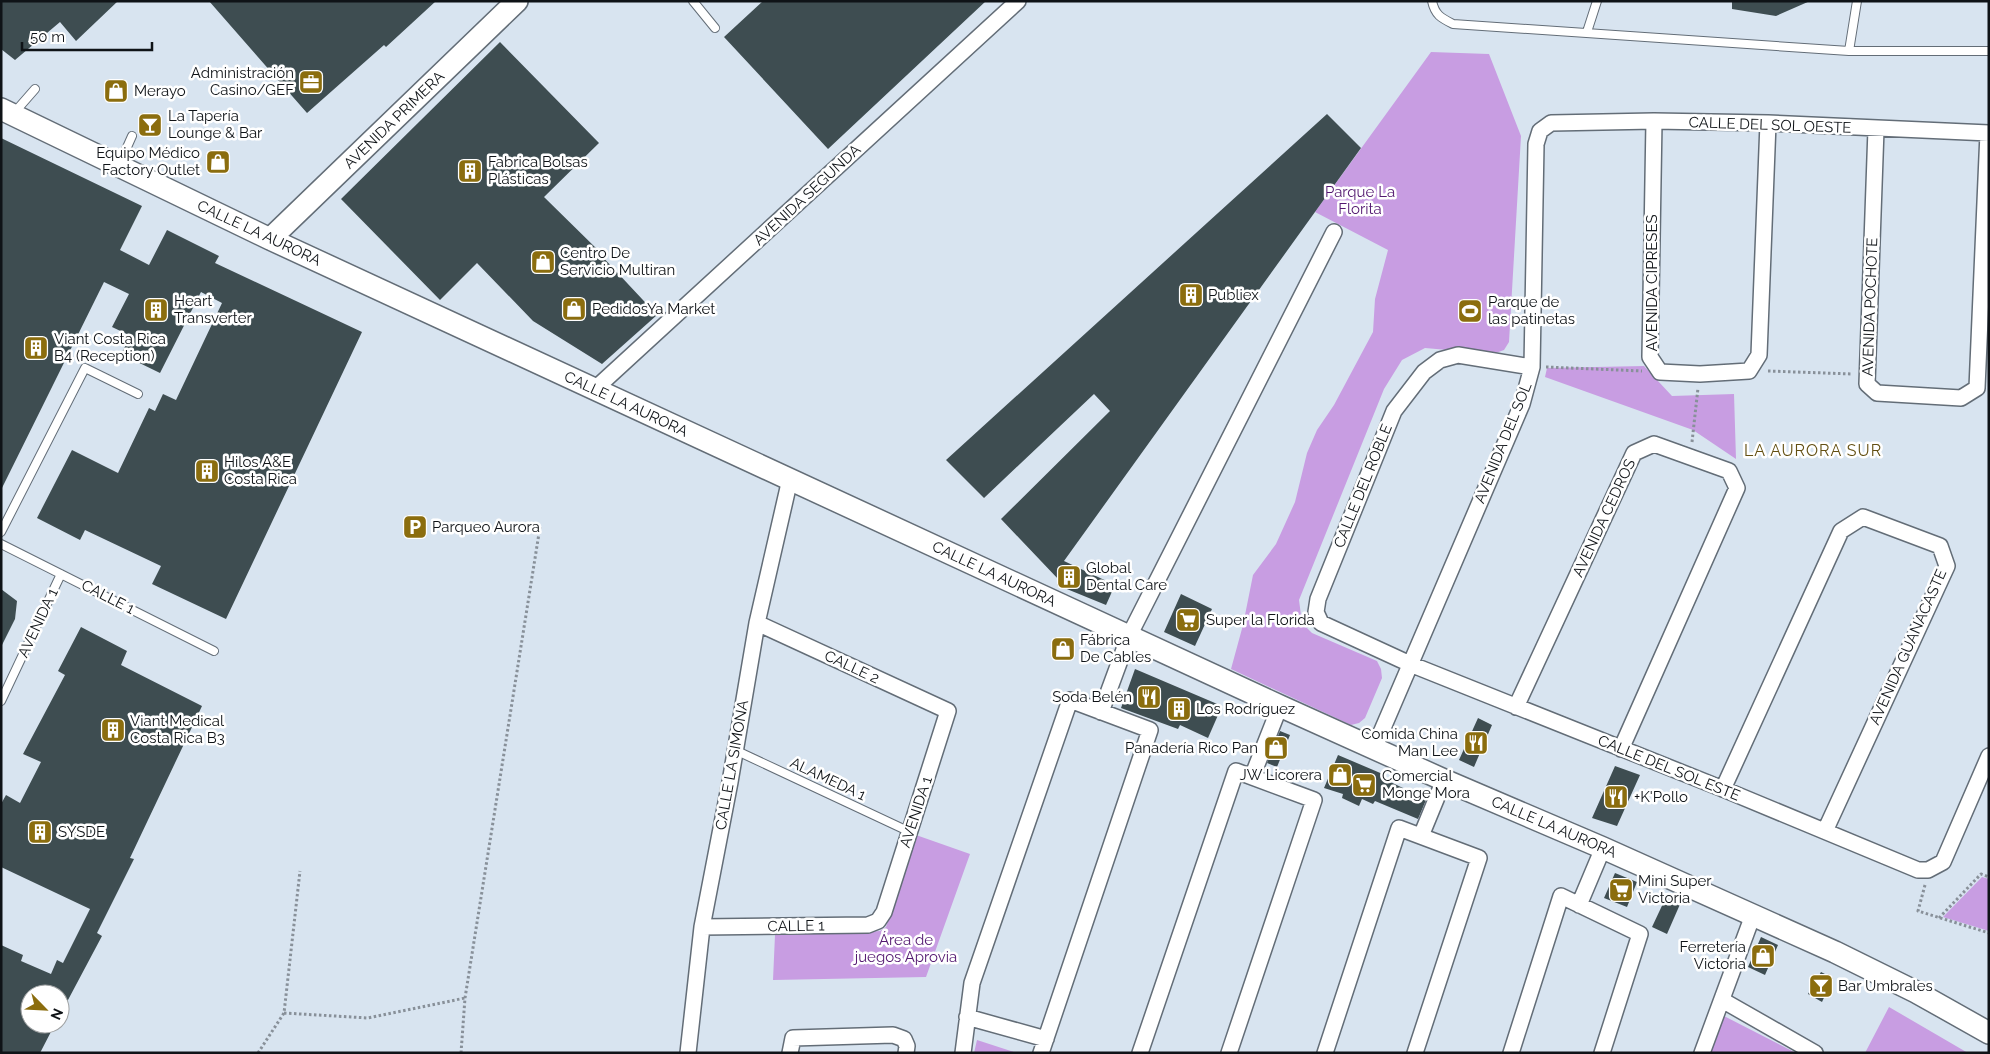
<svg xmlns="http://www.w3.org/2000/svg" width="1990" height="1054" font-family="Raleway,sans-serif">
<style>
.green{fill:#c89de2}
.building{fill:#3e4d51}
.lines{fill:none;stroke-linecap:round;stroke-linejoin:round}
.lane-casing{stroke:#636d77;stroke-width:10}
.street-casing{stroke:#636d77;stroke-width:18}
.secondary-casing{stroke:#636d77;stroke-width:24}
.path{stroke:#889099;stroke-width:3;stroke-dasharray:2.5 2.5;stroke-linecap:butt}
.lane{stroke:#fff;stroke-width:8}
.street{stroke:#fff;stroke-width:15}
.secondary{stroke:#fff;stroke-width:21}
.labels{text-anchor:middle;stroke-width:5;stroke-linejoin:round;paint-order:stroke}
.poi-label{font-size:15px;fill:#0f1317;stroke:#fff;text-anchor:start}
.street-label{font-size:15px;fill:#0f1317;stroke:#fff}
.park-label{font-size:15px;fill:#531870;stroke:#fff}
.neighbourhood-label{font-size:16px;letter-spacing:1px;fill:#634f12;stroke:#fff}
</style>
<rect width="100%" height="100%" fill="#d8e4f0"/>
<!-- green -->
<path class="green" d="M1431 52 1489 54 1521 136 1509 342 1504 350 1493 354 1425 348 1402 360 1384 389 1299 600 1302 623 1312 633 1377 661 1381 669 1382 678 1365 718 1359 723 1351 725 1231 669 1243 625 1253 575 1276 544 1295 502 1307 453 1317 430 1334 405 1373 332 1375 299 1388 250 1315 212Z
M1644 366 1672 396 1734 394 1736 459 1693 430 1545 377 1547 368Z
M916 835 970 854 926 977 773 980 775 935 865 932 880 931 886 927Z
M1982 877 1989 879V931L1943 917Z
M1889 1007 1968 1053H1865Z
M1724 1016 1796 1053H1708Z
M977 1040 1017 1053H974Z"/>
<!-- building -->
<path class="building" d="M1 1H118L76 41 60 22 15 60 1 49Z
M209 1H436L386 47 384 45 307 113Z
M763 1H986L828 149 724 37Z
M1732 1H1810L1776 16 1732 9Z
M500 42 599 143 544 197 600 252 599 253 657 315 602 364 533 321 477 263 440 300 341 199Z
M1327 114 1361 148 1064 561 1115 585 1106 605 1057 585 1059 580 1001 519 1110 411 1094 394 984 498 946 460Z
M1 138 142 206 120 250 149 265 167 230 219 256 215 263 362 332 226 619 152 584 161 566 85 530 80 540 37 518 72 450 118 473 149 408 155 411 163 394 176 400 222 303 201 292 160 373 121 354 131 336 112 327 129 294 104 282 1 490Z
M1 589 17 601 15 619 1 647Z
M1181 594 1212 609 1195 646 1164 632Z
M81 627 127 651 121 665 202 706 130 858 134 859 97 933 102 936 60 1015V994H30V1024H55L40 1053H1V945L23 955 21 961 51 974 57 960 63 963 90 909 1 867V804L6 795 20 803 41 762 23 754 65 675 58 671Z
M1135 669 1222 706 1208 738 1180 725 1178 729 1121 708Z
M1478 718 1492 725 1474 767 1459 760Z
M1280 731 1290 735 1277 767 1267 763Z
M1338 755 1385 775 1384 779 1403 788 1402 790 1426 800 1418 819 1375 801 1373 804 1362 799 1359 806 1342 798 1343 794 1324 788Z
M1615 766 1640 775 1617 826 1592 818Z
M1615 873 1637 882 1627 907 1604 898Z
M1667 895 1681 902 1667 934 1652 927Z
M1761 937 1778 945 1765 975 1748 967Z
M1821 972 1833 978 1822 1002 1808 994Z"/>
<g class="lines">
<defs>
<path id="lane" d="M693 1 715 28
M1432 1C1435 15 1441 18 1453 24L1849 51H1989
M1587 32 1597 1
M1849 51 1857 1
M14 113 35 89
M120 163 132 136
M1 532 85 368 138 394
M1 544 214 651
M1 701 61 574
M735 750 910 832"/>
<path id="street" d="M1654 121 1650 357 1660 372 1700 374 1749 371 1759 355 1768 123
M1876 129 1867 384 1877 393 1961 398 1977 388 1988 133
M1532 367 1458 355 1440 360 1424 372 1394 411 1318 599 1316 612 1321 623 1410 664 1723 789 1918 870H1928L1943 862 1989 756
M595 389 1018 1
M1516 707 1634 453 1654 444 1729 471 1737 488 1621 749
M1101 712 1129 636 1334 232
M1374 749 1522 404 1532 367 1536 144 1540 131 1551 123 1654 121 1768 123 1989 133
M1252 777 1280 706
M1723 789 1841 531 1863 517 1940 546 1947 566 1825 831
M1421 836 1444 780
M1579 905 1603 848
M702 927 868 925 878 921 884 912 948 711 757 623
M1722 1000 1815 1053
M967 1017 1046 1039
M688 1053 702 927 730 782 757 623 790 479
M790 1053 793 1038 893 1035 904 1039 907 1046 906 1053
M963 1053 972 983 1070 700 1150 730 1041 1053
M1140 1053 1236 771 1314 800 1229 1053
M1325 1053 1399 828 1479 858 1415 1053
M1511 1053 1561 896 1640 934 1602 1053
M1702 1053 1753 915"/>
<path id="secondary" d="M1 109 270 239 1280 706 1444 780 1603 848 1835 952 1916 992 1989 1033
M270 239 517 1"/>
</defs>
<!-- lane casing -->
<use href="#lane" class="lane-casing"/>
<!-- street casing -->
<use href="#street" class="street-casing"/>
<!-- secondary casing -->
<use href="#secondary" class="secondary-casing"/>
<!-- path -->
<path class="path" d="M1546 367 1642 371
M1768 371 1852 374
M1692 442 1698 388
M1925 885 1918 911 1989 933
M1939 918 1981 874 1989 877
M284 1013 368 1018 465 998
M258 1053 284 1013 300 871
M461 1053 465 998 540 527"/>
<!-- lane -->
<use href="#lane" class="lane"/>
<!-- street -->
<use href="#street" class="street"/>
<!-- secondary -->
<use href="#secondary" class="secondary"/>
</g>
<!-- icons -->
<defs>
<symbol id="office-square" viewBox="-11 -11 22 22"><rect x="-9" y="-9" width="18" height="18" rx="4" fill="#8b6d0e" stroke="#fff"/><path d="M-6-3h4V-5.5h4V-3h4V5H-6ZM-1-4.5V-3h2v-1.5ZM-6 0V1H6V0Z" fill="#fff"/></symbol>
<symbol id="shop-square" viewBox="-11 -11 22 22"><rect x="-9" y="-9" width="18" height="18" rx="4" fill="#8b6d0e" stroke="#fff"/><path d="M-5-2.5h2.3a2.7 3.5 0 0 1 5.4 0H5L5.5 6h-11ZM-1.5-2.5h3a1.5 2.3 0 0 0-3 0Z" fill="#fff"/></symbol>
<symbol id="bar-square" viewBox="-11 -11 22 22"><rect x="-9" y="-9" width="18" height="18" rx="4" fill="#8b6d0e" stroke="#fff"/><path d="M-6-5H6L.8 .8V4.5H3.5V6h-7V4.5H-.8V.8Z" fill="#fff"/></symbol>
<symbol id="building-square" viewBox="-11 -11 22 22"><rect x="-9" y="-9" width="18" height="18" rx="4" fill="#8b6d0e" stroke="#fff"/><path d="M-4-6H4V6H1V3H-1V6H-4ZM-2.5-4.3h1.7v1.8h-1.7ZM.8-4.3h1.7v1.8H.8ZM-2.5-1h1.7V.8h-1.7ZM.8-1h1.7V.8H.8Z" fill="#fff"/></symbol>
<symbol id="stadium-square" viewBox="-11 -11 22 22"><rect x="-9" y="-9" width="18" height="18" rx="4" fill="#8b6d0e" stroke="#fff"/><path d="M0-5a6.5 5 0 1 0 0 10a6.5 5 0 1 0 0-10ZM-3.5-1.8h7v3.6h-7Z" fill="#fff"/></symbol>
<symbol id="parking-square" viewBox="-11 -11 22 22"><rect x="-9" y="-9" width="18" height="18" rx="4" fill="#8b6d0e" stroke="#fff"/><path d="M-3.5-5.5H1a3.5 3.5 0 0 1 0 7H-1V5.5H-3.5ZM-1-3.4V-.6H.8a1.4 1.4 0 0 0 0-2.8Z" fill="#fff"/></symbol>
<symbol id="supermarket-square" viewBox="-11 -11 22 22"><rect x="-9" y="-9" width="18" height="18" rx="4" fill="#8b6d0e" stroke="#fff"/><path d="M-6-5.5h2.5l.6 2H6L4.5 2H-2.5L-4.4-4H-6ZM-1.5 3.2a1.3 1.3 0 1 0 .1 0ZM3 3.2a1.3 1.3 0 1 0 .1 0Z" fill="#fff"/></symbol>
<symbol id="restaurant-square" viewBox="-11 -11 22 22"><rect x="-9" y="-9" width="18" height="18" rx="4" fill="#8b6d0e" stroke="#fff"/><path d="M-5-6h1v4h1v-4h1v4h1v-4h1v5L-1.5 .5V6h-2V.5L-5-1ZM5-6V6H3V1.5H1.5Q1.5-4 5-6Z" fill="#fff"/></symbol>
</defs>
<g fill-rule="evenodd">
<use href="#office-square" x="297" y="68" width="28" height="28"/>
<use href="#shop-square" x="102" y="77" width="28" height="28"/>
<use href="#bar-square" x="136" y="111" width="28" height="28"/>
<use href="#shop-square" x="204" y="148" width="28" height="28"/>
<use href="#building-square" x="456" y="157" width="28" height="28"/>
<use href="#shop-square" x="529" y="248" width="28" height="28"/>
<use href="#building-square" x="1177" y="281" width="28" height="28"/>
<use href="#shop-square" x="560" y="295" width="28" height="28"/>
<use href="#building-square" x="142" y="296" width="28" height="28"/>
<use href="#stadium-square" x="1456" y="297" width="28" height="28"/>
<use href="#building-square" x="22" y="334" width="28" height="28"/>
<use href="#building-square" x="193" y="457" width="28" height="28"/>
<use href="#parking-square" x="401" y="513" width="28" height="28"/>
<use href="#building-square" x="1055" y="563" width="28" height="28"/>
<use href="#supermarket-square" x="1174" y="606" width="28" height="28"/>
<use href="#shop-square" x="1049" y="635" width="28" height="28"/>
<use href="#restaurant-square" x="1135" y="683" width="28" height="28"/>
<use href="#building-square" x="1165" y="695" width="28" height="28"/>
<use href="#building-square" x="99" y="716" width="28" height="28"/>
<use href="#restaurant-square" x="1462" y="729" width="28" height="28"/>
<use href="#shop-square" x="1262" y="734" width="28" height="28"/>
<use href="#shop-square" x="1326" y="761" width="28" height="28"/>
<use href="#supermarket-square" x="1350" y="771" width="28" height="28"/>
<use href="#restaurant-square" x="1602" y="783" width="28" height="28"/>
<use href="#building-square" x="26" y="818" width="28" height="28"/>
<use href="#supermarket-square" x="1607" y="876" width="28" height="28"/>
<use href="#shop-square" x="1749" y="942" width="28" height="28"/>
<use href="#bar-square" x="1807" y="972" width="28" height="28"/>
</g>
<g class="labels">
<!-- poi labels -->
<g class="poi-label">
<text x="294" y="78" text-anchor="end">Administración<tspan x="294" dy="17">Casino/GEF</tspan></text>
<text x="134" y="96">Merayo</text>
<text x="168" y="121">La Tapería<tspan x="168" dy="17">Lounge &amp; Bar</tspan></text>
<text x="200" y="158" text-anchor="end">Equipo Médico<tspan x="200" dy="17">Factory Outlet</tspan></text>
<text x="488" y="167">Fabrica Bolsas<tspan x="488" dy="17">Plásticas</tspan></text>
<text x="560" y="258">Centro De<tspan x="560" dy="17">Servicio Multiran</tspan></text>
<text x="1208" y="300">Publiex</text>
<text x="174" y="306">Heart<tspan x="174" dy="17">Transverter</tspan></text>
<text x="1488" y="307">Parque de<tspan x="1488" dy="17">las patinetas</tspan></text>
<text x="592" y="314">PedidosYa Market</text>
<text x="54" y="344">Viant Costa Rica<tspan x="54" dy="17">B4 (Reception)</tspan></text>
<text x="224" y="467">Hilos A&amp;E<tspan x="224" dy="17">Costa Rica</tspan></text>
<text x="432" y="532">Parqueo Aurora</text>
<text x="1086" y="573">Global<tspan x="1086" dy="17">Dental Care</tspan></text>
<text x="1206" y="625">Super la Florida</text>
<text x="1080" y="645">Fábrica<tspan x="1080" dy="17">De Cables</tspan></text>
<text x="1132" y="702" text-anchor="end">Soda Belén</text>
<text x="1196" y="714">Los Rodríguez</text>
<text x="130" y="726">Viant Medical<tspan x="130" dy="17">Costa Rica B3</tspan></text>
<text x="1458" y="739" text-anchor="end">Comida China<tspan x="1458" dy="17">Man Lee</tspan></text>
<text x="1258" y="753" text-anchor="end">Panadería Rico Pan</text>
<text x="1322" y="780" text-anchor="end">JW Licorera</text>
<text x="1382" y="781">Comercial<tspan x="1382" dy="17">Monge Mora</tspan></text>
<text x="1634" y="802">+K'Pollo</text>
<text x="58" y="837">SYSDE</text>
<text x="1638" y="886">Mini Super<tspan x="1638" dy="17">Victoria</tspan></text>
<text x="1746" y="952" text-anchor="end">Ferretería<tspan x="1746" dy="17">Victoria</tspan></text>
<text x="1838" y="991">Bar Umbrales</text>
</g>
<!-- street labels -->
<g class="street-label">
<text transform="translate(394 120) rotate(-44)" y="5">AVENIDA PRIMERA</text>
<text transform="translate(1770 125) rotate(2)" y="5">CALLE DEL SOL OESTE</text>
<text transform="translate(807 195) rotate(-43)" y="5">AVENIDA SEGUNDA</text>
<text transform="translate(259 233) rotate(25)" y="5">CALLE LA AURORA</text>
<text transform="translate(1652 283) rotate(-90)" y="5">AVENIDA CIPRESES</text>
<text transform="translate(1870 307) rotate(-88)" y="5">AVENIDA POCHOTE</text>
<text transform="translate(626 404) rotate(25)" y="5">CALLE LA AURORA</text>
<text transform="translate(1503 443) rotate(-68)" y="5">AVENIDA DEL SOL</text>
<text transform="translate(1363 486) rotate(-68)" y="5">CALLE DEL ROBLE</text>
<text transform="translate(1604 518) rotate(-65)" y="5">AVENIDA CEDROS</text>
<text transform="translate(994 574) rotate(25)" y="5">CALLE LA AURORA</text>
<text transform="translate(108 597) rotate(27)" y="5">CALLE 1</text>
<text transform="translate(38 623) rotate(-65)" y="5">AVENIDA 1</text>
<text transform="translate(1908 647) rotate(-66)" y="5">AVENIDA GUANACASTE</text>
<text transform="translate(852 667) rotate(25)" y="5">CALLE 2</text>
<text transform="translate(732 765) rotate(-80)" y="5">CALLE LA SIMONA</text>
<text transform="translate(1669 768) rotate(22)" y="5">CALLE DEL SOL ESTE</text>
<text transform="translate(828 779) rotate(25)" y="5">ALAMEDA 1</text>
<text transform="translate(916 812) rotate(-72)" y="5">AVENIDA 1</text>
<text transform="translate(1554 827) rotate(23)" y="5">CALLE LA AURORA</text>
<text transform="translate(796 926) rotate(-1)" y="5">CALLE 1</text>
</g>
<!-- park labels -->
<g class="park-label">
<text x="1360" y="197">Parque La<tspan x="1360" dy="17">Florita</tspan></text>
<text x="906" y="945">Área de<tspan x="906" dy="17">juegos Aprovia</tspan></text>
</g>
<!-- neighbourhood labels -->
<g class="neighbourhood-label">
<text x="1813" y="456">LA AURORA SUR</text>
</g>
</g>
<!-- border -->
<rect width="1990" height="1054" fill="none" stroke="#0f1317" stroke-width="5"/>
<!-- north arrow -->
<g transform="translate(45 1009) rotate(114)"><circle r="24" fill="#ffffff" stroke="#9fa1a2"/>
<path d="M0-4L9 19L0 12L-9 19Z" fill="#8b6d0e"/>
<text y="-8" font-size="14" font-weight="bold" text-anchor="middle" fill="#0f1317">N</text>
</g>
<!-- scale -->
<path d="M22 42v8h130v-8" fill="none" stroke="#0f1317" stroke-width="2.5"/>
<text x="30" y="42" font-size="15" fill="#0f1317" stroke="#ffffff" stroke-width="4" paint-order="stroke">50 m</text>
</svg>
